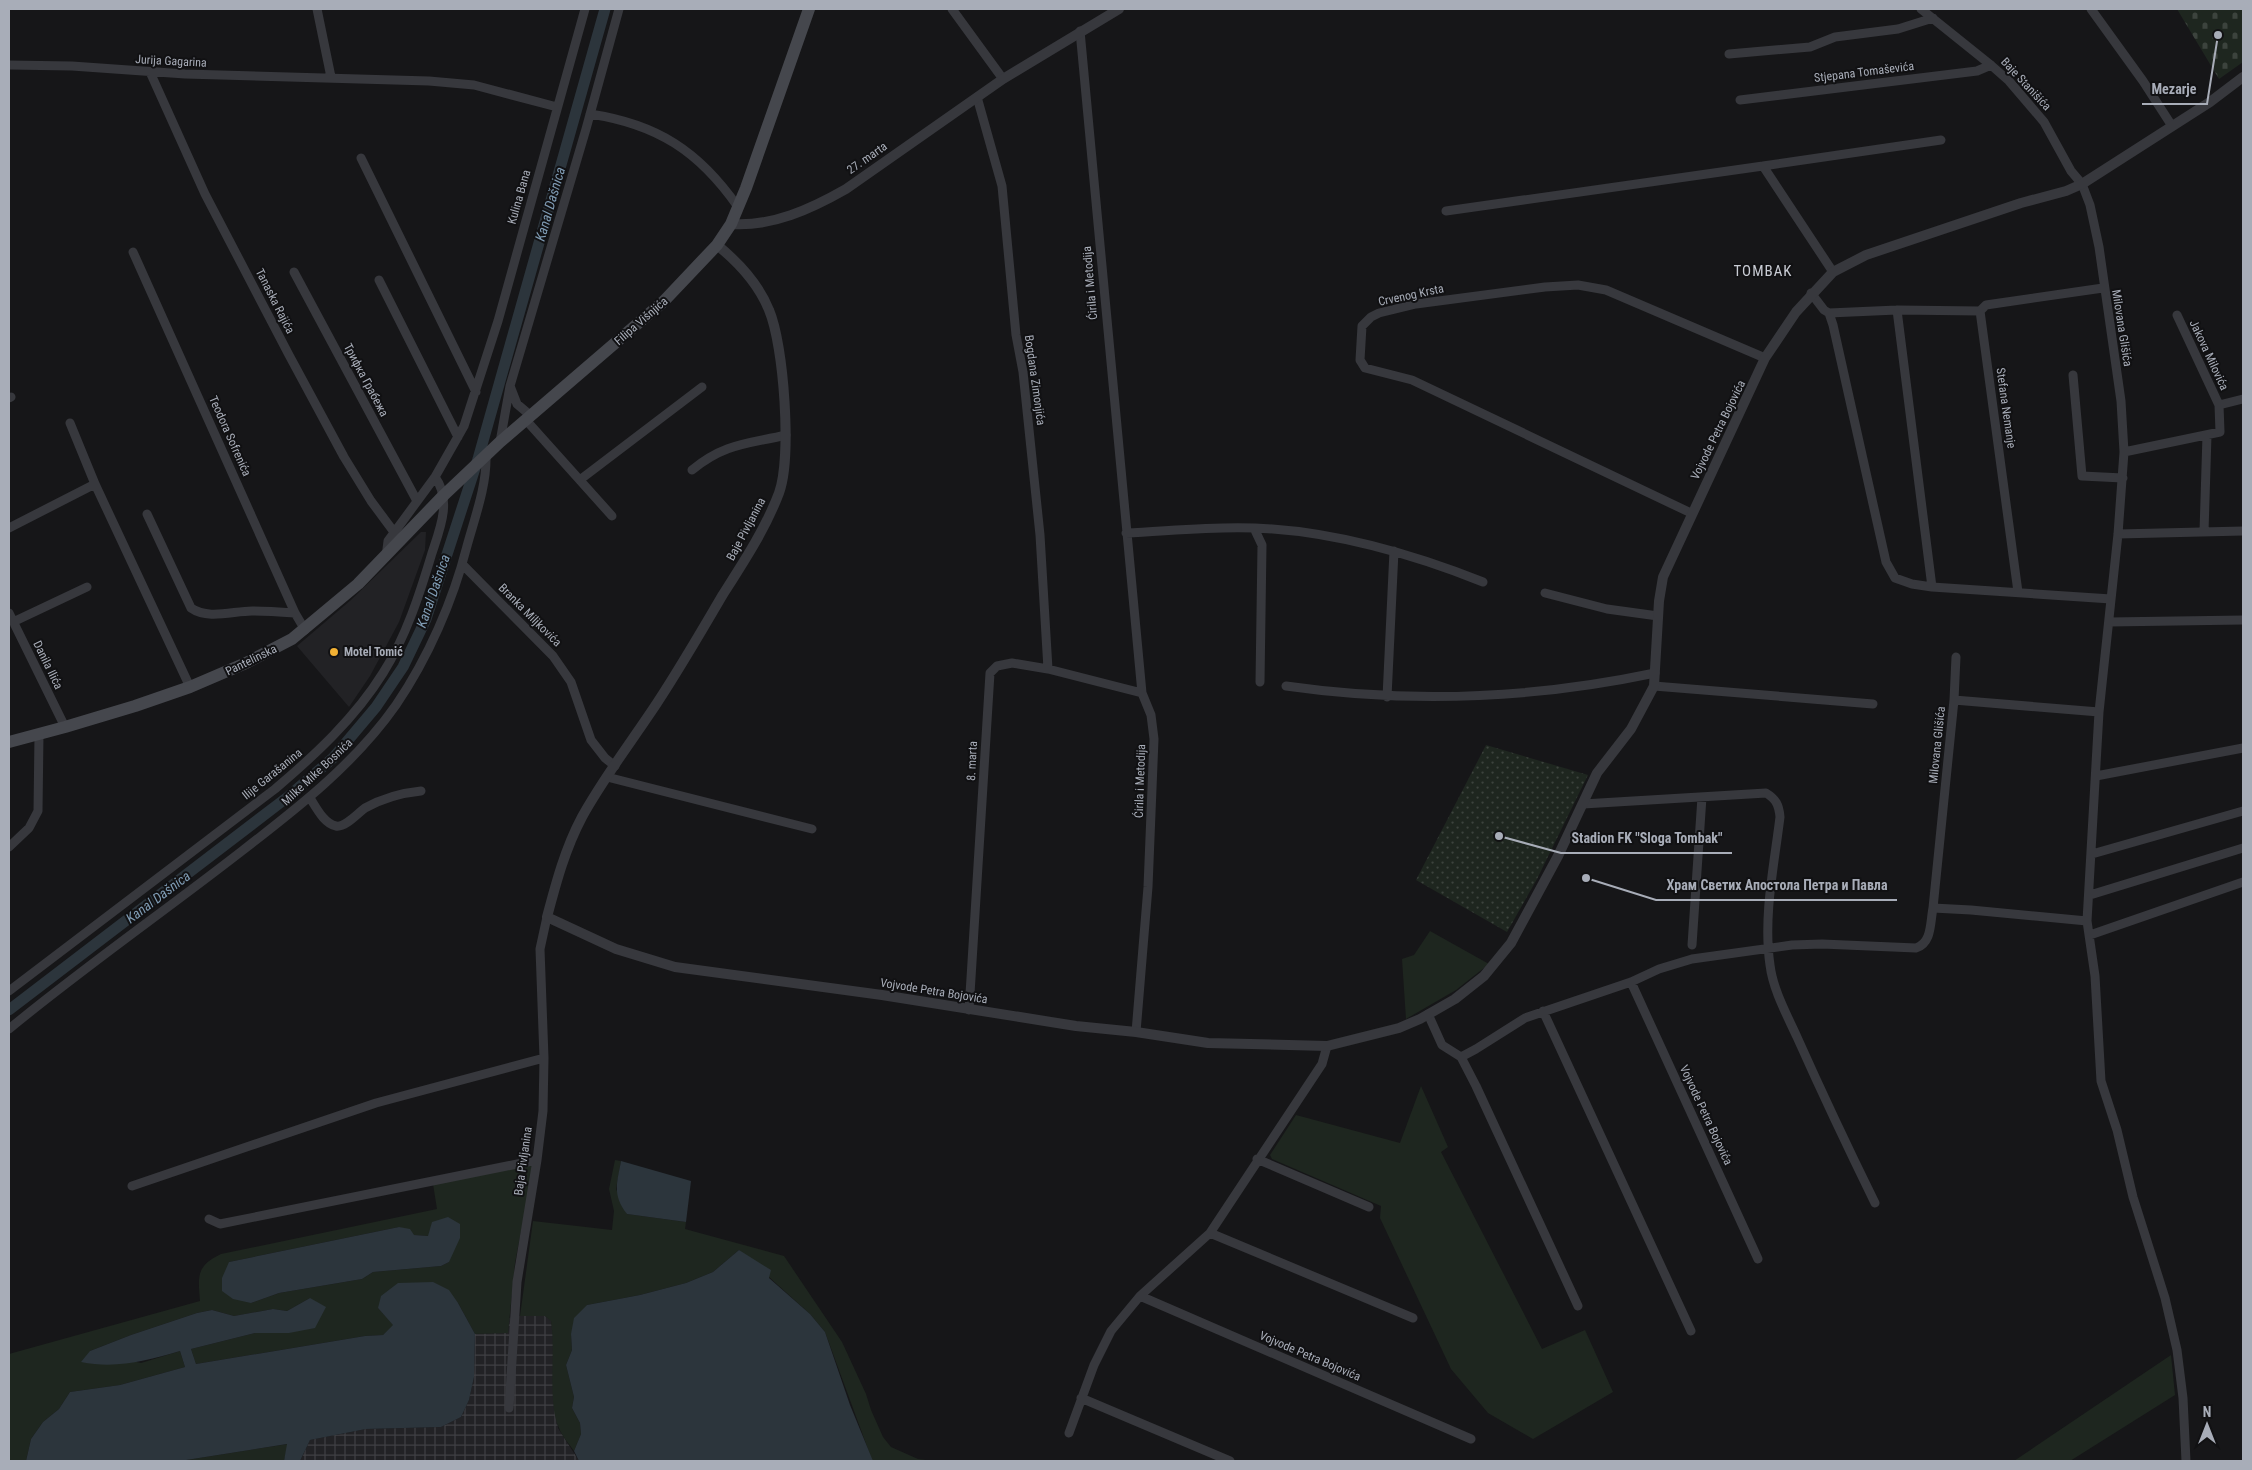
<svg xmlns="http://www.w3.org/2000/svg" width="2252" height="1470" font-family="'Roboto Condensed',sans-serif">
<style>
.built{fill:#222225}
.industrial{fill:url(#industrial-grid)}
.grass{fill:#1e261f;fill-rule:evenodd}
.cemetery{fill:url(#cemetery-stones)}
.park{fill:url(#park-dots)}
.water{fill:#2c353c}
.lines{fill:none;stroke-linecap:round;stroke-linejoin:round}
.canal{stroke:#2c353c;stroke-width:11}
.minor{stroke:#37383d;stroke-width:9}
.tertiary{stroke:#37383d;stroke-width:10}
.secondary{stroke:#45474d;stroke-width:12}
.poi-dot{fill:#f2b134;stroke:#111113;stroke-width:2}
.labels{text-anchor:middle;stroke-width:4;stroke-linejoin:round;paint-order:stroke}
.street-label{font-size:12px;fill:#a8adb8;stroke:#111113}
.poi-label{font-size:12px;font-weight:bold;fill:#a8adb8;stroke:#111113;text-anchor:start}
.water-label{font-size:14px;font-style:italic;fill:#7f9bb3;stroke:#111113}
.quarter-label{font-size:15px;letter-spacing:1px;fill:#c9ccd4;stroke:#111113}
.leader{fill:none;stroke:#a8adb8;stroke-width:2}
.callout-dot{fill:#a8adb8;stroke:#111113;stroke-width:2}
.callout-label{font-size:14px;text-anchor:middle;font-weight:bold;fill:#a8adb8;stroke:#111113;stroke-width:4;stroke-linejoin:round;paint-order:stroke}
</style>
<defs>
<pattern id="industrial-grid" width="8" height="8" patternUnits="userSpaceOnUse" patternTransform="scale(1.25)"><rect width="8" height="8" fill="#222225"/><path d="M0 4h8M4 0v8" fill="none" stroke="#3f3f43"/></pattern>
<pattern id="cemetery-stones" width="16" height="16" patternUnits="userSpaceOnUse" patternTransform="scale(1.25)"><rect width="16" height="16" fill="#1e261f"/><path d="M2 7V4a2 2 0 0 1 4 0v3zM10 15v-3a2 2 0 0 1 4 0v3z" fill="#3c433d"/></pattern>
<pattern id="park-dots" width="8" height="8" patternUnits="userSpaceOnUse" patternTransform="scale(1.25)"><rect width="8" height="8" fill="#1e261f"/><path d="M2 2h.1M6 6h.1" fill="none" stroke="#3c433d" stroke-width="1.8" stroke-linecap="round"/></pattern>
</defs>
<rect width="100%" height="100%" fill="#161618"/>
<!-- built -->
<path class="built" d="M421 532H426L425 550 399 622 370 676 349 707 297 646 351 600Z"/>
<!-- industrial -->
<path class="industrial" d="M520 1316H545L551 1320 553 1335 554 1400 558 1428 579 1461H300L310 1440 366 1429 441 1427 461 1417 469 1400 474 1377 475 1334 508 1332 509 1318Z"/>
<!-- grass -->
<path class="grass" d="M1430 931 1489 964 1456 990 1406 1019 1402 959 1414 955Z
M1421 1086 1448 1147 1441 1152 1542 1349 1585 1330 1613 1392 1533 1439 1488 1413 1451 1369 1380 1218 1381 1206 1272 1159 1270 1155 1296 1115 1400 1143Z
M615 1160 621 1161 616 1189 627 1214 686 1222 685 1229 784 1256 842 1342 866 1394 871 1410 883 1437 891 1447 918 1459 934 1461 872 1460 825 1332 810 1314 739 1250 713 1272 686 1283 640 1295 587 1305 571 1334 572 1350 566 1365 574 1397 572 1408 580 1423 581 1434 574 1451C569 1444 562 1436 559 1428 547 1403 556 1351 551 1321L545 1316H520L533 1221 612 1230 614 1211 609 1189Z
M531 1165 533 1168 515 1263 508 1333 475 1334 458 1303 378 1308 394 1325 383 1335 365 1336 196 1364 191 1349 255 1333H289L310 1298 287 1311 273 1309 234 1316 212 1310 197 1313 131 1335 90 1351 141 1363 180 1351 185 1367 120 1385 70 1392 59 1409 43 1422 31 1439 26 1461H9V1354L200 1301C198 1276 196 1266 221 1254L437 1209 433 1184ZM399 1227 413 1235 428 1236 449 1262 441 1266 373 1272 362 1279 279 1293 251 1303 229 1262Z
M2171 1355 2175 1395 2070 1461H2014Z
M288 1444 284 1461H180Z"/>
<!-- cemetery -->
<path class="cemetery" d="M2177 9H2243V62L2219 79Z"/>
<!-- park -->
<path class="park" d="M1486 745 1588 775 1537 879 1507 932 1416 880Z"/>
<!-- water -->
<path class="water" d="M621 1161 691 1181 686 1222 627 1214C612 1195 617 1183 621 1161Z
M448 1217 460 1224V1238L449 1262 441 1266 373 1272 362 1279 279 1293 251 1303 233 1299 222 1291V1278L229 1262 399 1227 410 1229 414 1235 428 1236 432 1222Z
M739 1250 771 1270 769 1278 810 1314 825 1332 850 1405 873 1461H579L574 1451 581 1434 580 1423 572 1408 574 1397 566 1365 572 1350 571 1334 574 1318 587 1305 640 1295 686 1283 713 1272Z
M433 1282 449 1290 458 1303 475 1334 474 1377 469 1400 461 1417 441 1427 366 1429 310 1440 300 1461H284L287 1444 180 1461H26L31 1439 43 1422 59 1409 70 1392 120 1385 185 1367 180 1351C146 1361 116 1369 81 1362L90 1351 131 1335 197 1313 212 1310 234 1316 273 1309 287 1311 310 1298 326 1307 315 1328 289 1333H255L191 1349 196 1364 365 1336 383 1335 393 1325 378 1308 381 1296 398 1283Z"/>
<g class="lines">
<!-- canal -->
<path class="canal" d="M9 1010 289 796 333 758 376 707 403 667 426 619 478 459 605 9"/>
<!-- minor -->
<path class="minor" d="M317 9 331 77
M952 9 1003 79
M1921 9 1992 66 2009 81 2044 122 2071 171 2082 184 2090 205 2099 247 2121 401 2124 452 2118 534 2099 712 2087 921 2095 976 2101 1081 2117 1130 2133 1197 2165 1298 2177 1350 2183 1398 2186 1461
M2091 9 2143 81 2172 126
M1080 31 1142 693 1151 715 1154 739 1148 887 1136 1032
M1729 54 1810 47 1835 37 1898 29 1933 18
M9 65 72 66 185 74 429 81 474 85 557 107
M150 72 205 194 289 355 344 457 371 501 394 532
M977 97 1002 186 1016 335 1023 372 1040 535 1048 669
M1740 100 1977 71 1991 65
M590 114C657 124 699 151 738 207
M361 158 476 392
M1763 166 1941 140
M1446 211 1763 166 1833 272
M133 252 295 613 305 630
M294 272 417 501
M379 280 458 437
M1811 293 1824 310 1829 313 1833 325 1886 562 1895 578 1912 584 1932 587 2111 599
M1897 310 1932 587
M1980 311 1986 305 2103 288
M1829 313 1897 310 1980 311 2018 592
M2177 315 2219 405
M2073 375 2082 476 2123 478
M510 386 586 129 619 9
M9 398 11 397
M525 419 612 516
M70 423 95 484 190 687
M500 442 510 386 517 404 530 415
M2124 452 2220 432 2219 405 2243 399
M692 470C725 443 748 444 786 435
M581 479 702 387
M1691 513 1412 380 1365 368 1360 360 1362 326 1371 317 1379 313 1416 304 1545 287 1578 285 1606 290 1765 358
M147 514 191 608C208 620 233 611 252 611 266 611 281 612 295 613
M9 528 95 484
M1254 528 1262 545 1260 682
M2204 532 2207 435
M1126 533C1169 531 1213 526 1255 528 1334 531 1410 553 1483 582
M2118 534 2243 531
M386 557 388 541 435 477 464 426 498 321 585 9
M462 564 553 656 571 682 591 740 605 758 615 766
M1545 593 1607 609 1658 616
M9 613 65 727
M13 622 87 587
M2109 622 2243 620
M1286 686C1411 704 1532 699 1655 673
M1654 686 1873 704
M1387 697 1394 551
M1954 700 1956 657
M2096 776 2243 748
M607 777 812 829
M310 798C316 807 324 824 336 826 345 828 358 813 365 808 383 798 401 793 421 791
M1583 804 1766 793C1776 799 1779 805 1780 817 1774 866 1763 917 1770 965 1773 990 1787 1015 1797 1037 1822 1093 1848 1148 1875 1203
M9 847 29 828 38 811 39 735
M2092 854 2243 811
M2090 895 2243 848
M1933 908 1954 700 2099 712
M2090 935 2243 882
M1692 945 1702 797
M1631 982 1758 1259
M9 991 275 789C315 755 355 718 383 673 406 637 420 593 432 553 440 529 452 500 435 477
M969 1010 990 673 997 666 1012 663 1048 669 1142 693
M1543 1011 1691 1331
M1428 1014 1442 1045 1461 1057 1476 1049 1525 1018 1631 982 1659 969 1692 959 1792 945 1822 944 1916 948C1932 943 1930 923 1933 908L1971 910 2087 921
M9 1029C83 968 162 913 238 854 295 810 354 765 396 705 428 658 453 601 467 546 475 517 487 485 486 455
M1461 1057 1476 1086 1578 1306
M1257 1159 1369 1207
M132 1186 376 1103 544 1058
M209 1219 220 1224 537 1160
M1210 1233 1413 1318
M1140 1296 1471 1439
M1081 1398 1230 1461
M509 1408 517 1282 537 1160 543 1111 544 1058 540 949 547 917
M1069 1433 1094 1365 1111 1331 1140 1296 1210 1233 1322 1064 1327 1046"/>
<!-- tertiary -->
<path class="tertiary" d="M731 224C772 227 811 209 846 189L1003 79 1119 9
M717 245C738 262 759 285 769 310 784 345 792 458 779 493 765 530 743 563 722 596 701 632 680 668 657 703 632 741 604 777 582 817 565 849 556 883 547 917L616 949 675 967 882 995 1076 1026 1136 1032 1208 1043 1327 1046 1399 1028 1420 1019 1455 999 1484 976 1511 943 1558 856 1597 773 1631 729 1654 686 1659 601 1663 577 1765 358 1796 312 1833 272 1866 255 2021 203 2066 191 2082 184 2210 102 2243 77"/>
<!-- secondary -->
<path class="secondary" d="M9 742 65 727 135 706 190 687 246 663 292 639 358 584 444 495 500 442 664 301 717 245 731 224 746 188 809 9"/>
</g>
<!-- markers -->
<circle class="poi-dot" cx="334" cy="652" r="5"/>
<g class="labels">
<!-- street labels -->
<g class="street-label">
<text transform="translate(171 61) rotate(3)" y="4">Jurija Gagarina</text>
<text transform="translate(1864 72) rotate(-7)" y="4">Stjepana Tomaševića</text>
<text transform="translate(2026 84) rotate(47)" y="4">Baje Stanišića</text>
<text transform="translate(867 158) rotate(-35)" y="4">27. marta</text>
<text transform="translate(519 197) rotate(-74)" y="4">Kulina Bana</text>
<text transform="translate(1090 283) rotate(-95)" y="4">Ćirila i Metodija</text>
<text transform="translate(1411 295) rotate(-12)" y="4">Crvenog Krsta</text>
<text transform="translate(275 301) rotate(63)" y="4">Tanaska Rajića</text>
<text transform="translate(641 321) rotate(-41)" y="4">Filipa Višnjića</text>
<text transform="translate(2122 328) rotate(81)" y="4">Milovana Glišića</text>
<text transform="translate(2209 355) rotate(65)" y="4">Jakova Milovića</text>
<text transform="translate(366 380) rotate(62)" y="4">Трифка Грабежа</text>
<text transform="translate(1035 380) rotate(82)" y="4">Bogdana Zimonjića</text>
<text transform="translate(2006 408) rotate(82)" y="4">Stefana Nemanje</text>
<text transform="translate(1718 430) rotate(-64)" y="4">Vojvode Petra Bojovića</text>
<text transform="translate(230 436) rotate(66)" y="4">Teodora Sofrenića</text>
<text transform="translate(746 529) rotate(-62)" y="4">Baje Pivljanina</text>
<text transform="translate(530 615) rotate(45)" y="4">Branka Miljkovića</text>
<text transform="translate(251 660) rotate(-26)" y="4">Pantelinska</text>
<text transform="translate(48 665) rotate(64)" y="4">Danila Ilića</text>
<text transform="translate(1937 745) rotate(-84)" y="4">Milovana Glišića</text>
<text transform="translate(972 761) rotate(-87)" y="4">8. marta</text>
<text transform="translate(317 772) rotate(-43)" y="4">Milke Mike Bosnića</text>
<text transform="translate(272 774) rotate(-39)" y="4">Ilije Garašanina</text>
<text transform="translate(1140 781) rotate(-88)" y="4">Ćirila i Metodija</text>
<text transform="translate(934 991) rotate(9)" y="4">Vojvode Petra Bojovića</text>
<text transform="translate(1706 1115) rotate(65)" y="4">Vojvode Petra Bojovića</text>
<text transform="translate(523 1161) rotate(-82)" y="4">Baja Pivljanina</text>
<text transform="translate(1310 1356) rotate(23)" y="4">Vojvode Petra Bojovića</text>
</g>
<!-- poi labels -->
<g class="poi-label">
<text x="344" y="656">Motel Tomić</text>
</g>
<!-- water labels -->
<g class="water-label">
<text transform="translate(550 204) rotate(-74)" y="5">Kanal Dašnica</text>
<text transform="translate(433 591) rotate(-71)" y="5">Kanal Dašnica</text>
<text transform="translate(158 897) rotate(-37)" y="5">Kanal Dašnica</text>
</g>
<!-- quarter labels -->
<g class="quarter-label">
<text x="1763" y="276">TOMBAK</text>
</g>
</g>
<!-- callouts -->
<path class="leader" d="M2218 35L2207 104H2142M1499 836L1561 853H1732M1586 878L1656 900H1897"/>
<g class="callout-dot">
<circle cx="2218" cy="35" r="5"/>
<circle cx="1499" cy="836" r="5"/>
<circle cx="1586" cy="878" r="5"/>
</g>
<g class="callout-label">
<text x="2174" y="94">Mezarje</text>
<text x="1647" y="843">Stadion FK "Sloga Tombak"</text>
<text x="1777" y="890">Храм Светих Апостола Петра и Павла</text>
</g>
<!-- border -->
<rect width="2252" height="1470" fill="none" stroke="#a8adb8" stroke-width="20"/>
<!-- north arrow -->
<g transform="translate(2207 1425)" stroke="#111113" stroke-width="4" paint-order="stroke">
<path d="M0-4L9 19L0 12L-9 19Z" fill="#a8adb8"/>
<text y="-8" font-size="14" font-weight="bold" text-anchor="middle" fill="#a8adb8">N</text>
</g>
</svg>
